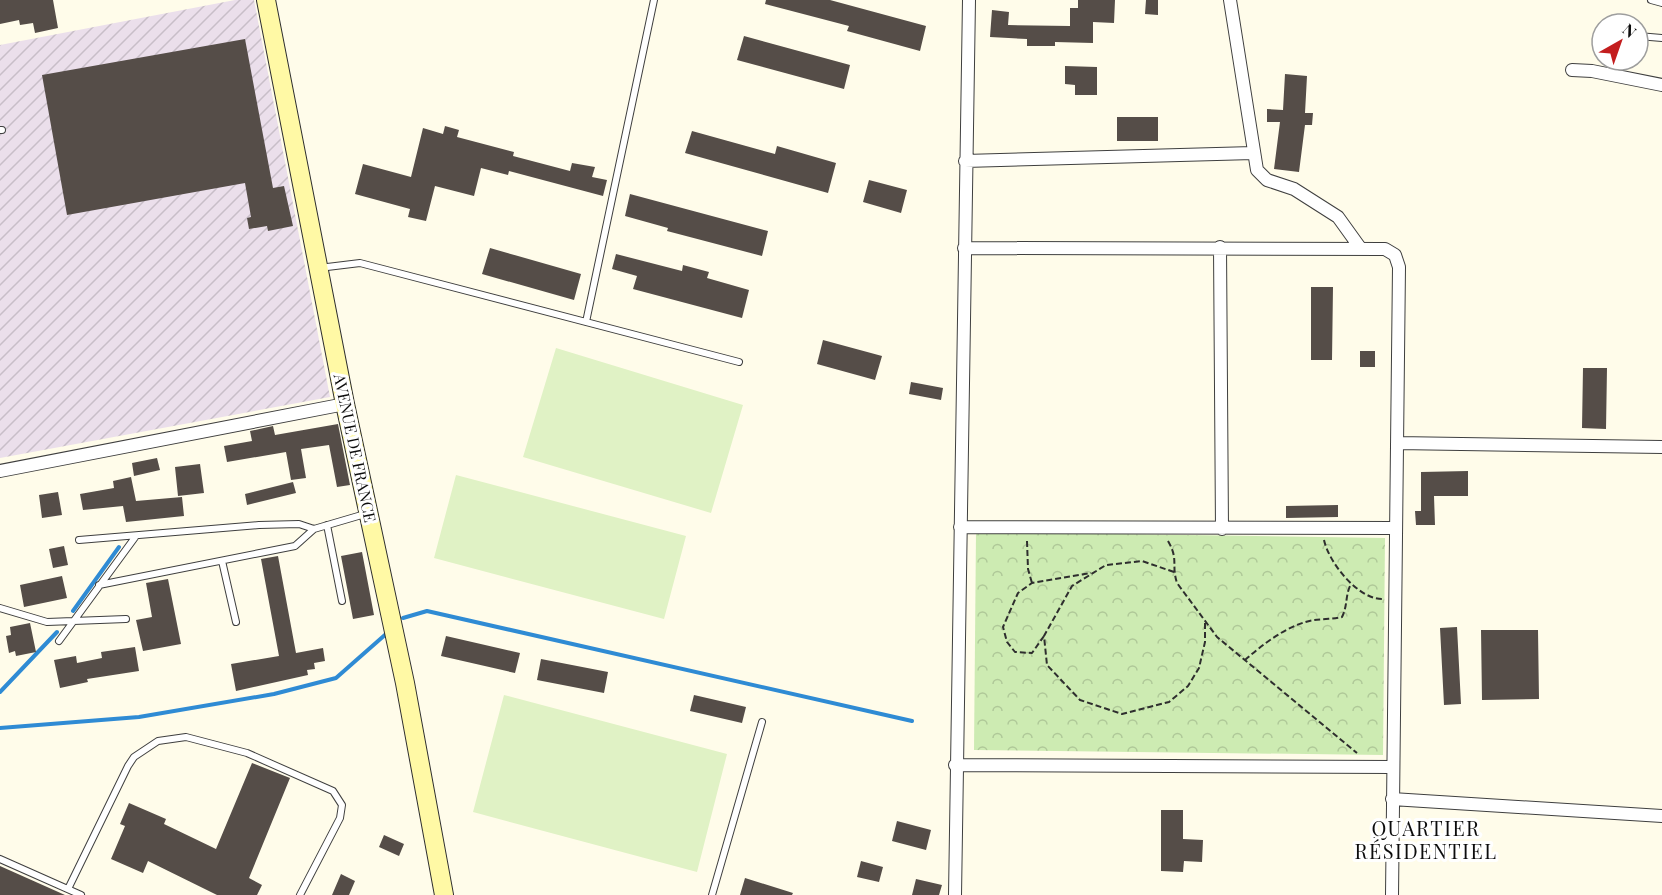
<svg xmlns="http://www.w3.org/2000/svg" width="1662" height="895" font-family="'Playfair Display',serif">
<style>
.industrial{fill:url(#industrial-furrows)}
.park{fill:url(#park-crowns)}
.pitch{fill:#e0f2c5}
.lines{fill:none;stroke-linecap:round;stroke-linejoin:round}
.stream{stroke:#2f8bd4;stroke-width:4}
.building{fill:#554d48}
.service-casing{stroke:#3f3f3f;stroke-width:8}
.minor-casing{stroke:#3f3f3f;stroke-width:14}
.secondary-casing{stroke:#2e2e2e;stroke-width:20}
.path{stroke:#2e2e2e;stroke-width:2;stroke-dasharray:6 3;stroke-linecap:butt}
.service{stroke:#fff;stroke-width:6}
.minor{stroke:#fff;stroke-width:12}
.secondary{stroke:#fff9a5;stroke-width:18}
.labels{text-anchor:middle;stroke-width:6;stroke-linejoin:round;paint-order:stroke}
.street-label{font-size:16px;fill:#0c0c0c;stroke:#fff}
.quarter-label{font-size:20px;letter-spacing:1.5px;fill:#0c0c0c;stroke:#fff}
</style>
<defs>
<pattern id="industrial-furrows" width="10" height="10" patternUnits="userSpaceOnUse" patternTransform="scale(1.5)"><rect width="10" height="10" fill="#ebdfeb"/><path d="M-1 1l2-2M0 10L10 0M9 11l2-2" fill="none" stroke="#c8bec8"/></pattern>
<pattern id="park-crowns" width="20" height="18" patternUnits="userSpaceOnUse" patternTransform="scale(1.5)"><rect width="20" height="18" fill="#cdebb2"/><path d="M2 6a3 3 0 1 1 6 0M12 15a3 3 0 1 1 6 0" fill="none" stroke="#afc898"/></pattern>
</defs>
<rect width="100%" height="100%" fill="#fffcea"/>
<!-- industrial -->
<path class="industrial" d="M235 0H254L330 397 0 458V45Z"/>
<!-- park -->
<path class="park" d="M976 532 1385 538 1383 755 974 750Z"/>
<!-- pitch -->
<path class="pitch" d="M556 348 743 405 711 513 523 457Z
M456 475 686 536 664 619 434 558Z
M504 695 727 754 697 872 473 812Z"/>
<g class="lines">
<!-- stream -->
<path class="stream" d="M73 611 119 547
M403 618 427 611 912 721
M0 692 57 632
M0 728 139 717 274 694 336 678 386 634"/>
</g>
<!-- building -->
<path class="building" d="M0 0H53L58 28 35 33 33 23 20 25 19 20 0 24Z
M766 0H830L926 26 920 51 847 31 849 26 765 4Z
M1078 0H1115L1114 23 1093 22V43L1055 42V46H1027V39L990 37 992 10 1009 12 1008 25 1070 26V8H1078Z
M1146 0H1158V15L1145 14Z
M744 36 850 65 844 89 737 60Z
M245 39 273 188 284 186 293 226 268 231 267 226 249 229 247 218 251 217 245 183 67 215 42 75Z
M1065 66 1097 67V95H1075V85L1065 84Z
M1285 74 1307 76 1305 113H1313L1312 125H1305L1299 172 1274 169 1280 122H1267V109L1283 110Z
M1117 117H1158V141H1117Z
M445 126 459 130 457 137 514 152 513 156 570 171 572 163 595 167 592 177 607 180 603 196 509 171 508 175 481 168 474 196 435 186 426 221 408 217 410 209 355 194 363 164 411 177 423 128 443 134Z
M692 131 775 154 777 146 836 163 828 193 685 153Z
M869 180 907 190 901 213 863 202Z
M630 194 768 231 762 256 667 231 668 228 625 216Z
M490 248 581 274 574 300 482 274Z
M616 254 682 271 683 265 709 272 707 278 749 290 742 318 633 289 637 276 612 269Z
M1311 287H1333L1332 360H1311Z
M823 340 882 356 875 380 817 364Z
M1360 351H1375V367H1360Z
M1583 368H1607L1606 429 1582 428Z
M911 382 943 388 941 400 909 394Z
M338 424 350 485 337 487 329 445 301 449 306 478 291 480 286 452 227 462 224 446 252 441 250 431 273 426 275 435Z
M157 458 160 470 134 476 132 463Z
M200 464 204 493 178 496 175 467Z
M1468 471V496H1434L1435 525H1416L1415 511H1421V472Z
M131 477 136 501 182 497 184 516 126 522 123 506 83 510 80 494 114 488 113 481Z
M293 482 296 493 247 505 245 494Z
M58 492 62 515 42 518 39 495Z
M1338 505V517L1286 518V506Z
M64 546 68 565 53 568 49 549Z
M362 552 374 615 353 619 341 556Z
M278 556 296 653 323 648 325 661 314 663 315 669 307 670 308 675 236 691 231 664 279 656 261 559Z
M62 576 67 598 24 607 20 585Z
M168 579 181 644 143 651 136 620 152 617 146 583Z
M30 623 36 652 16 656 15 651 9 653 6 636 11 635 10 627Z
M1457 627 1461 704 1444 705 1440 628Z
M1481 630H1538L1539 699 1482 700Z
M446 636 520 653 515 673 441 656Z
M135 647 139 671 87 679 88 682 60 688 54 660 76 656 77 663 102 658 101 652Z
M541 659 608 672 604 693 537 680Z
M694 695 746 707 742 723 690 711Z
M252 763 290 778 249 878 262 885 257 895H217L148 861 143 873 111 859 125 826 120 824 129 803 166 819 164 824 216 849Z
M1161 810H1183V839L1203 840 1202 862 1184 861 1183 872 1161 871Z
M897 821 931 830 926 850 892 841Z
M384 835 404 844 399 856 379 847Z
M861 861 883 867 879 882 857 877Z
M0 866 65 895H0Z
M341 874 355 881 349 895H332Z
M745 878 793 893 792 895H740Z
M916 879 942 885 939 895H912Z"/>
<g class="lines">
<defs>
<path id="service" d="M1651 0 1662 3
M1638 36 1662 38
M0 130H2
M319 268 360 263 739 362
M586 322 654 0
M327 525 342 601
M79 540 259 525 299 524 314 529 365 514
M222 561 236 622
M99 585 295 546 314 529
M0 608 47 622 126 619
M59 641 136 536
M0 859 81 895
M68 889 128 766 134 757 158 741 186 737 247 753 333 791 342 805 340 818 300 895
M712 895 762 722"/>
<path id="minor" d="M1230 0 1257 170 1267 180 1294 189 1338 217 1361 249
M1572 70 1592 71 1662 85
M965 161 1253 153
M1220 247 1222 529
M964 248 1385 249 1395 255 1399 267 1392 895
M1397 443 1662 447
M0 471 345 404
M960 527 1396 528
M955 765 1393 767
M1392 799 1662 816
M955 895 969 0"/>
<path id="secondary" d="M266 0 345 404 405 683 444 895"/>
</defs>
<!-- service casing -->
<use href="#service" class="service-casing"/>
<!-- minor casing -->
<use href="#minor" class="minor-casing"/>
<!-- secondary casing -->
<use href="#secondary" class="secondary-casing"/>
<!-- path -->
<path class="path" d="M1324 540C1329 563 1358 599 1382 599
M1027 541 1028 569 1032 583
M1168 541C1179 560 1171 564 1177 583L1217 637 1357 753
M1174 572 1142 561 1106 565 1072 586 1044 636 1047 665 1080 700 1122 714 1169 702 1188 686 1199 668 1205 642V620
M1044 636 1032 653 1015 652 1007 642 1003 627 1018 593 1032 583 1091 573
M1245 660C1263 644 1289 624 1314 620 1323 619 1333 619 1342 617 1348 605 1345 595 1351 584"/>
<!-- service -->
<use href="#service" class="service"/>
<!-- minor -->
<use href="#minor" class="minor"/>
<!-- secondary -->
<use href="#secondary" class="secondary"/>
</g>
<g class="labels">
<!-- street labels -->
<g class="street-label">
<text transform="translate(355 448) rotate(78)" y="6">AVENUE DE FRANCE</text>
</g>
<!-- quarter labels -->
<g class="quarter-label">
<text x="1426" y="836">QUARTIER<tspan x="1426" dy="23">RÉSIDENTIEL</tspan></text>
</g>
</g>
<!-- north arrow -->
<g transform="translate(1620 42) rotate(40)"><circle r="28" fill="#ffffff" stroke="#9e9e9e" stroke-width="1.5"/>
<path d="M0-4.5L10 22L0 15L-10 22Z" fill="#c31d1e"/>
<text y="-9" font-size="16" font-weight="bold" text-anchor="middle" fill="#0c0c0c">N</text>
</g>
</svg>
